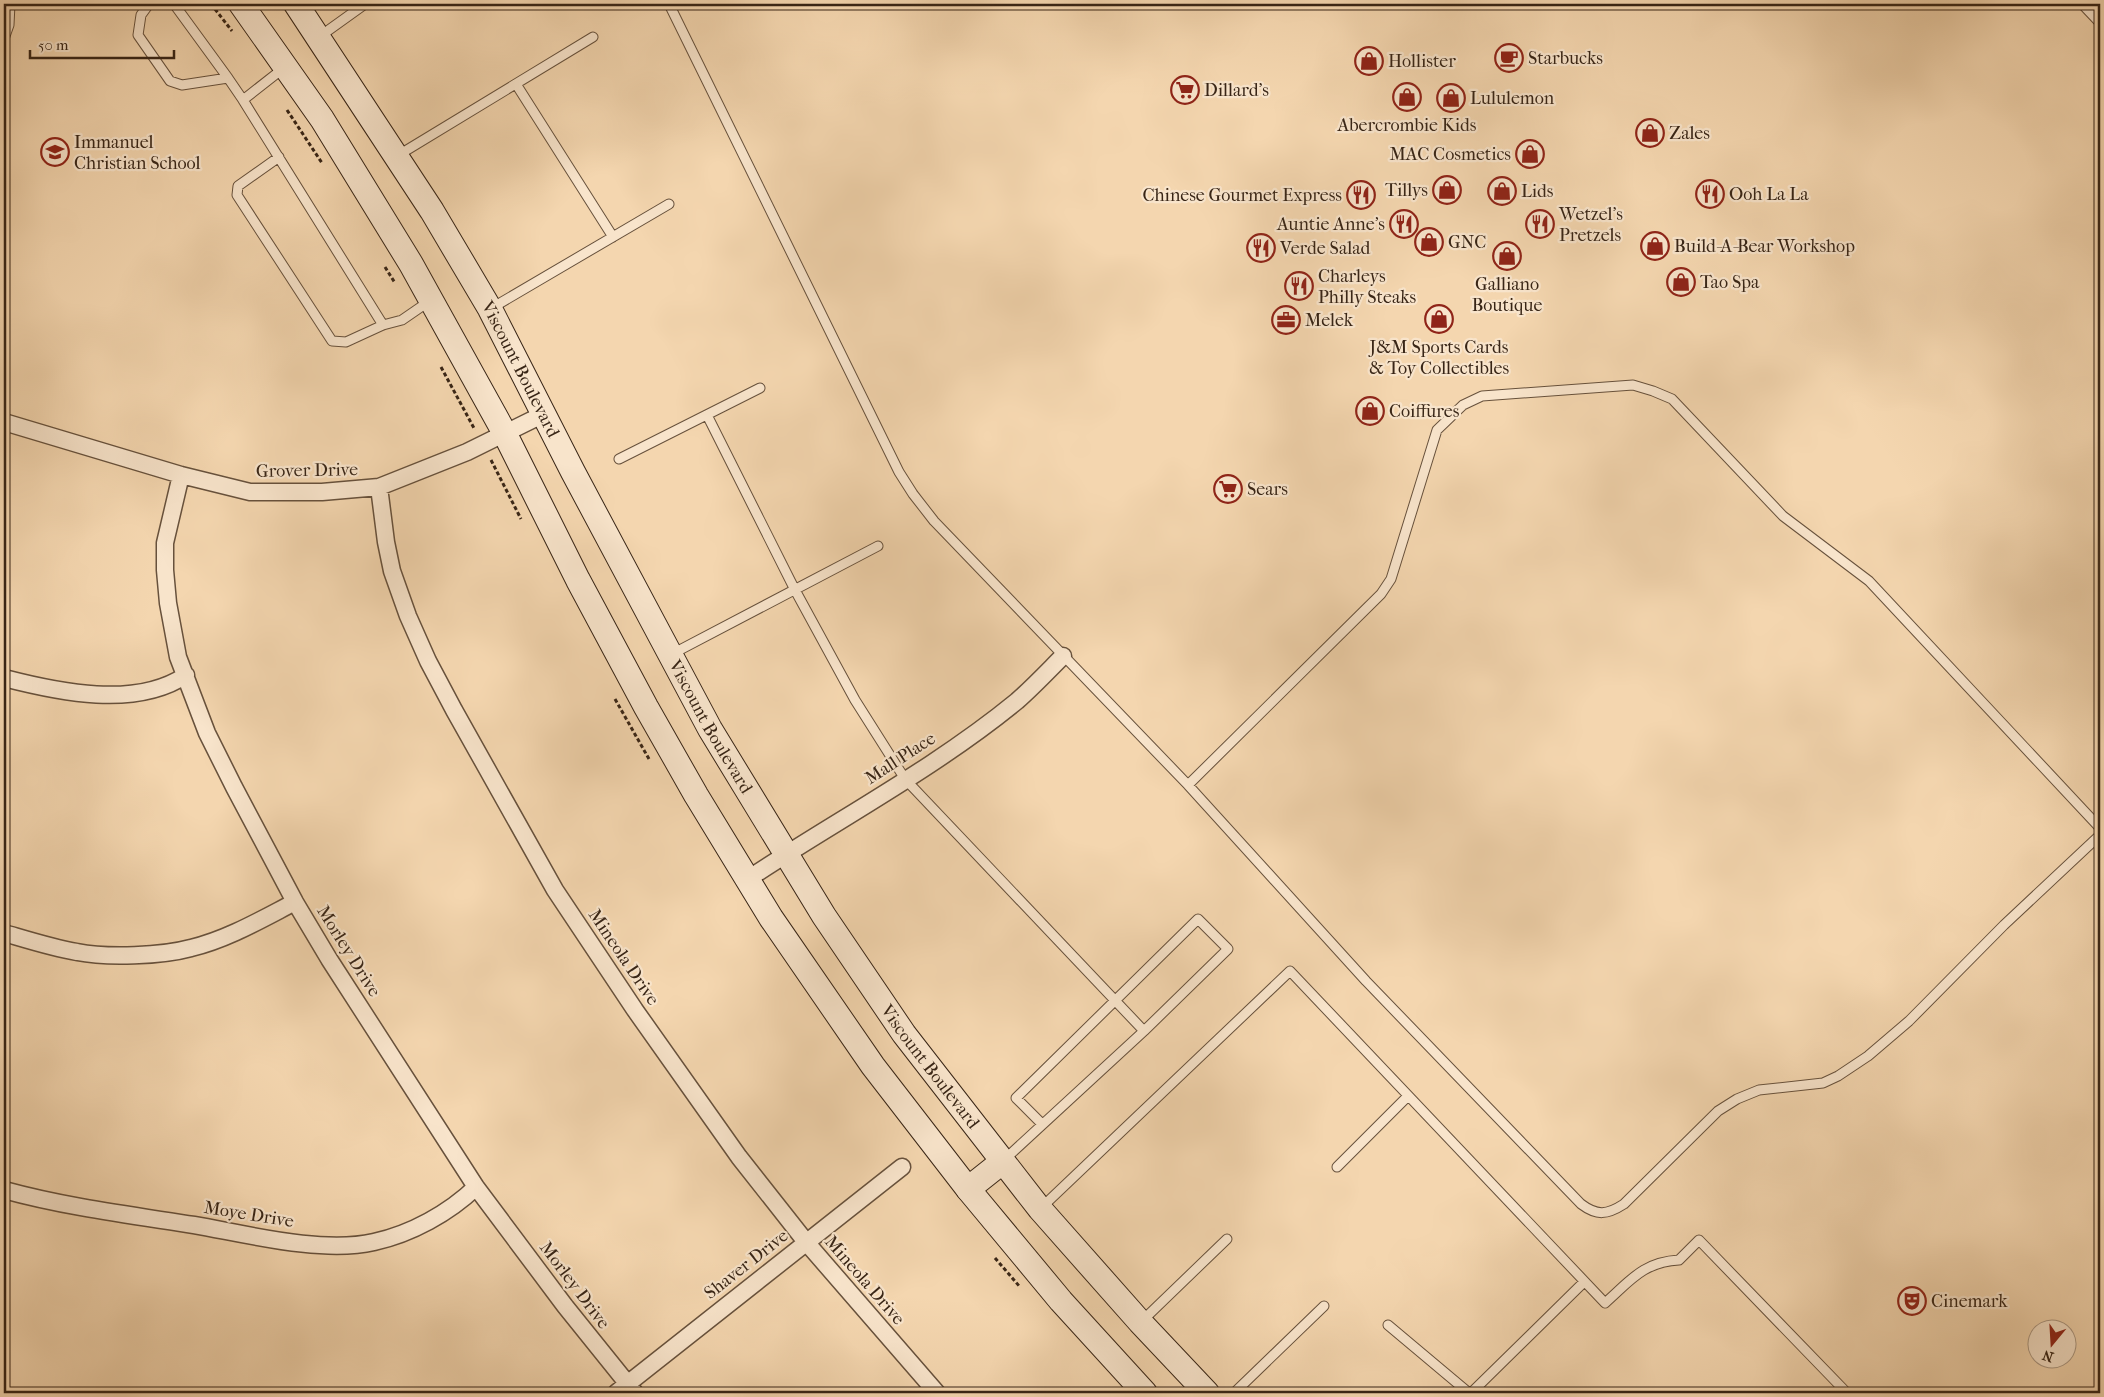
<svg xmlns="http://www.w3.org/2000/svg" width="2104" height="1397" font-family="'IM FELL French Canon',serif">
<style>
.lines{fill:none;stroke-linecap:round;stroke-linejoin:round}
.lane-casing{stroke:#67513c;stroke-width:11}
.street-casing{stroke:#67513c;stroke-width:19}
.secondary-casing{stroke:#382516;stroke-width:26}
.path{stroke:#382516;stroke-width:3;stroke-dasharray:4 2.5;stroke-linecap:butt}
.lane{stroke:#f8e4cb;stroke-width:9}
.street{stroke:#f8e4cb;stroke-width:16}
.secondary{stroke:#f8e4cb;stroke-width:24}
.labels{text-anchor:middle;stroke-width:4.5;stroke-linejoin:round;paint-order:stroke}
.poi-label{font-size:18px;fill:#382516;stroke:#f8e4cb;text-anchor:start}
.street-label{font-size:18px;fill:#382516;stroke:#f8e4cb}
</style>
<rect width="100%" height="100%" fill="#f4d6af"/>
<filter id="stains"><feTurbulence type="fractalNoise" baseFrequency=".004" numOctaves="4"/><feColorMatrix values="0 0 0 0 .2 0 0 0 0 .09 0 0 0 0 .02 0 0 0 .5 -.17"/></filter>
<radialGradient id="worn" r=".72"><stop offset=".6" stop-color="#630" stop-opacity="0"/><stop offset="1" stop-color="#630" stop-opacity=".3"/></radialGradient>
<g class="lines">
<defs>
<path id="lane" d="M149 4 141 15 138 35 170 81 182 85 228 78 174 4
M669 4 899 472 913 494 934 521 1188 785 1366 981 1581 1204C1597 1216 1607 1215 1624 1204L1718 1111 1737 1099 1759 1090 1823 1083 1838 1076 1868 1056 1909 1021 2004 925 2100 835
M2082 4 2100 23
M319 37 365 4
M4 39 9 25 10 4
M228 78 243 100 285 67
M516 84 613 237
M243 100 383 325
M397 156 593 37
M279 157 238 186 237 195 332 341 346 342 383 325 402 320 431 300
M490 309 669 204
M707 415 795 590 855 700 905 779 1144 1031
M619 459 760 388
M672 654 878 546
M1188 785 1381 594 1391 579 1437 430 1463 405 1482 396 1633 385 1653 391 1672 399 1783 516 1869 581 2100 828
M1004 1160 1144 1031 1228 949 1198 919 1016 1098 1042 1124
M1337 1167 1408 1096
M1040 1209 1290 971 1605 1303C1630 1281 1643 1262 1679 1260L1699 1240 1847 1393
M1141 1322 1227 1239
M1388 1325 1469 1393
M1234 1393 1324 1306
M1471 1393 1584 1282"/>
<path id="street" d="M4 422 181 475 250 492H322L379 487 467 452 544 414
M181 475 165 543V570L168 603 178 657 207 733 234 787 295 902 329 959 476 1187 565 1306 635 1393
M379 487 386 542 392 571 408 616 428 661 454 710 555 890 635 1010 739 1157 806 1242 937 1393
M4 678C58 692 136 709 186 675
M748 879C837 820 934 769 1017 701 1033 687 1048 671 1063 656
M4 933C28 940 53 948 77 952 107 958 162 956 191 948 228 939 262 919 295 902
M4 1190C66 1207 130 1215 194 1225 246 1234 322 1254 374 1242 411 1234 449 1213 476 1187
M616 1393 902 1167"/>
<g id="secondary">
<path d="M241 4 322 119 411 264 504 432 578 580 646 707 696 795 771 918 873 1066 968 1189 1061 1301 1145 1393"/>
<path id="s1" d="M296 4 432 211 490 309 573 472 710 729 824 916 904 1034 1040 1209 1140 1322 1207 1393"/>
<path d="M968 1189 1002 1162"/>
</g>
</defs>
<!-- lane casing -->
<use href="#lane" class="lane-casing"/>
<!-- street casing -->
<use href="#street" class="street-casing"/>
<!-- secondary casing -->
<use href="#secondary" class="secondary-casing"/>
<!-- path -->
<path class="path" d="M211 4 232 31
M287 110 322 163
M385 267 395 283
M441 367 475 430
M491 460 521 519
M615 699 649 759
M995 1258 1020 1287"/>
<!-- lane -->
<use href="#lane" class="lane"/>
<!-- street -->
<use href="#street" class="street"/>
<!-- secondary -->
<use href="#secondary" class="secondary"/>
</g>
<!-- icons -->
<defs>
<symbol id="cafe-ring" viewBox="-11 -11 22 22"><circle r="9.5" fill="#f8e4cb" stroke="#8f2418" stroke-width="1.5"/><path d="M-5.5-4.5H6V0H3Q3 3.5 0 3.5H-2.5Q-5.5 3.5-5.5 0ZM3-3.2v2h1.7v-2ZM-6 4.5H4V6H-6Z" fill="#8f2418"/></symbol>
<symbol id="shop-ring" viewBox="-11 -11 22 22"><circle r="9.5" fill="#f8e4cb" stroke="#8f2418" stroke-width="1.5"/><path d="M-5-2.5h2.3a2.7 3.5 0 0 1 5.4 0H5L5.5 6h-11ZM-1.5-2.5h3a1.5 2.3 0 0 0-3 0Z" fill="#8f2418"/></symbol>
<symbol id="supermarket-ring" viewBox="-11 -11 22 22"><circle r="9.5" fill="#f8e4cb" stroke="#8f2418" stroke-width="1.5"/><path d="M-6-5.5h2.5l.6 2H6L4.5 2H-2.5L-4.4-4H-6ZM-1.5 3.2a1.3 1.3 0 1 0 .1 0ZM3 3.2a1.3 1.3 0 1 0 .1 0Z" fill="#8f2418"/></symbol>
<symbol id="school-ring" viewBox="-11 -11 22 22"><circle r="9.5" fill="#f8e4cb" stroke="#8f2418" stroke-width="1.5"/><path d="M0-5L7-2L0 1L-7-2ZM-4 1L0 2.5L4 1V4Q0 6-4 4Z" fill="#8f2418"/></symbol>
<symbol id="restaurant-ring" viewBox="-11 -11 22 22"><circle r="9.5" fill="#f8e4cb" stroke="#8f2418" stroke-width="1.5"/><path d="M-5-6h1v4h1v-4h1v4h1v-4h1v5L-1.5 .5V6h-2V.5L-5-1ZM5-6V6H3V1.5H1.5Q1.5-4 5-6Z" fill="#8f2418"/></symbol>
<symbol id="office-ring" viewBox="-11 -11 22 22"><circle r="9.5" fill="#f8e4cb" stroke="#8f2418" stroke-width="1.5"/><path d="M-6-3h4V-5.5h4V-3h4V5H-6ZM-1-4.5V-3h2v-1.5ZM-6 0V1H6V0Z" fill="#8f2418"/></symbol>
<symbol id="theatre-ring" viewBox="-11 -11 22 22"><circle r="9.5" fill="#f8e4cb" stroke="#8f2418" stroke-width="1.5"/><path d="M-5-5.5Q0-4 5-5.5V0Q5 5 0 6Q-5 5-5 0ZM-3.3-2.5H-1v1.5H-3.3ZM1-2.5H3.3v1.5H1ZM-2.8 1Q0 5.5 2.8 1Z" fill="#8f2418"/></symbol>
</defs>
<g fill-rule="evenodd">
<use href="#cafe-ring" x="1493" y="42" width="32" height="32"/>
<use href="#shop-ring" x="1353" y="45" width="32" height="32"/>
<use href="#supermarket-ring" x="1169" y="74" width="32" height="32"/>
<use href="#shop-ring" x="1391" y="81" width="32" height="32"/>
<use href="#shop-ring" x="1435" y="82" width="32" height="32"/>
<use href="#shop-ring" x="1634" y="117" width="32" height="32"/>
<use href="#school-ring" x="39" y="136" width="32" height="32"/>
<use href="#shop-ring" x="1514" y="138" width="32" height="32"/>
<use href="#shop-ring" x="1431" y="174" width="32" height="32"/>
<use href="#shop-ring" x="1486" y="175" width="32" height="32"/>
<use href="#restaurant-ring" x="1694" y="178" width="32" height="32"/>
<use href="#restaurant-ring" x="1345" y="179" width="32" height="32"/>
<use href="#restaurant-ring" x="1388" y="208" width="32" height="32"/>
<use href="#restaurant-ring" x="1524" y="208" width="32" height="32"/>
<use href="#shop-ring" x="1413" y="226" width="32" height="32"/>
<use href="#shop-ring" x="1639" y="230" width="32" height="32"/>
<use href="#restaurant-ring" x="1245" y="232" width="32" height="32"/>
<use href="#shop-ring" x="1491" y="240" width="32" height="32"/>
<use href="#shop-ring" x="1665" y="266" width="32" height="32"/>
<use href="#restaurant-ring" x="1283" y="270" width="32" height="32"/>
<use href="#shop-ring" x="1423" y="303" width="32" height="32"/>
<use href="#office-ring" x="1270" y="304" width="32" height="32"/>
<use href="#shop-ring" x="1354" y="395" width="32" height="32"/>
<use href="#supermarket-ring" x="1212" y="473" width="32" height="32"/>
<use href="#theatre-ring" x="1896" y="1285" width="32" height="32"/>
</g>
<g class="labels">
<!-- poi labels -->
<g class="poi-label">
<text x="1528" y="64">Starbucks</text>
<text x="1388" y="67">Hollister</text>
<text x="1204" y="96">Dillard's</text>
<text x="1470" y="104">Lululemon</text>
<text x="1407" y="131" text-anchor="middle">Abercrombie Kids</text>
<text x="1669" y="139">Zales</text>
<text x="74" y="148">Immanuel<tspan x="74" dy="21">Christian School</tspan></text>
<text x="1511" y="160" text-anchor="end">MAC Cosmetics</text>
<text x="1428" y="196" text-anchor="end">Tillys</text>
<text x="1521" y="197">Lids</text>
<text x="1729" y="200">Ooh La La</text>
<text x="1342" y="201" text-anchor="end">Chinese Gourmet Express</text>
<text x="1559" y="220">Wetzel's<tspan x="1559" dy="21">Pretzels</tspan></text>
<text x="1385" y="230" text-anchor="end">Auntie Anne's</text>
<text x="1448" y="248">GNC</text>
<text x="1674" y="252">Build-A-Bear Workshop</text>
<text x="1280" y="254">Verde Salad</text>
<text x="1318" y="282">Charleys<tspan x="1318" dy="21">Philly Steaks</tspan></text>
<text x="1700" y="288">Tao Spa</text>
<text x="1507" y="290" text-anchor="middle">Galliano<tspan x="1507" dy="21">Boutique</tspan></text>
<text x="1305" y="326">Melek</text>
<text x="1439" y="353" text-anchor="middle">J&amp;M Sports Cards<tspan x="1439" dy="21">&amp; Toy Collectibles</tspan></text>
<text x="1389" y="417">Coiffures</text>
<text x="1247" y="495">Sears</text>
<text x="1931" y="1307">Cinemark</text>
</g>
<!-- street labels -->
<g class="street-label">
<text dy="6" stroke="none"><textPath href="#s1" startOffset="429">Viscount Boulevard</textPath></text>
<text transform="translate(307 470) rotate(-1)" y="6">Grover Drive</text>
<text dy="6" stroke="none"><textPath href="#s1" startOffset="834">Viscount Boulevard</textPath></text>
<text transform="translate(900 758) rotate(-33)" y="6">Mall Place</text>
<text transform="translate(349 951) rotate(58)" y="6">Morley Drive</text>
<text transform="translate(624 957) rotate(56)" y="6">Mineola Drive</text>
<text dy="6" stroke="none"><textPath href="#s1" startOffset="1239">Viscount Boulevard</textPath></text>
<text transform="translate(249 1214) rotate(9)" y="6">Moye Drive</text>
<text transform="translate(746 1264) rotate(-38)" y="6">Shaver Drive</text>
<text transform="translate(865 1280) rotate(49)" y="6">Mineola Drive</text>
<text transform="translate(575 1285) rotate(53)" y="6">Morley Drive</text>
</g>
</g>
<!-- margin -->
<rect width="2104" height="1397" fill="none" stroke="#f4d6af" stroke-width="20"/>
<rect x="5" y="5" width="2094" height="1387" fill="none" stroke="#382516" stroke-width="2.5"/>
<rect x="10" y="10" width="2084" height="1377" fill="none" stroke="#382516"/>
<!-- north arrow -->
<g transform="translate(2052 1344) rotate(198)"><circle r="24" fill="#f8e4cb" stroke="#ab9883"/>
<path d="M0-4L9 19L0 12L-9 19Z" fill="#8f2418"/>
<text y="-8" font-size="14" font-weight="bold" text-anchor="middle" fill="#382516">N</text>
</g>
<!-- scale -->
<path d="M30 50v8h144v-8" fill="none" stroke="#382516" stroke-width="2.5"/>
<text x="38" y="50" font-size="15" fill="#382516" stroke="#f8e4cb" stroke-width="4" paint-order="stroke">50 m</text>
<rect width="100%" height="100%" filter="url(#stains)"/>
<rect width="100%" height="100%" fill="url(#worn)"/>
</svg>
